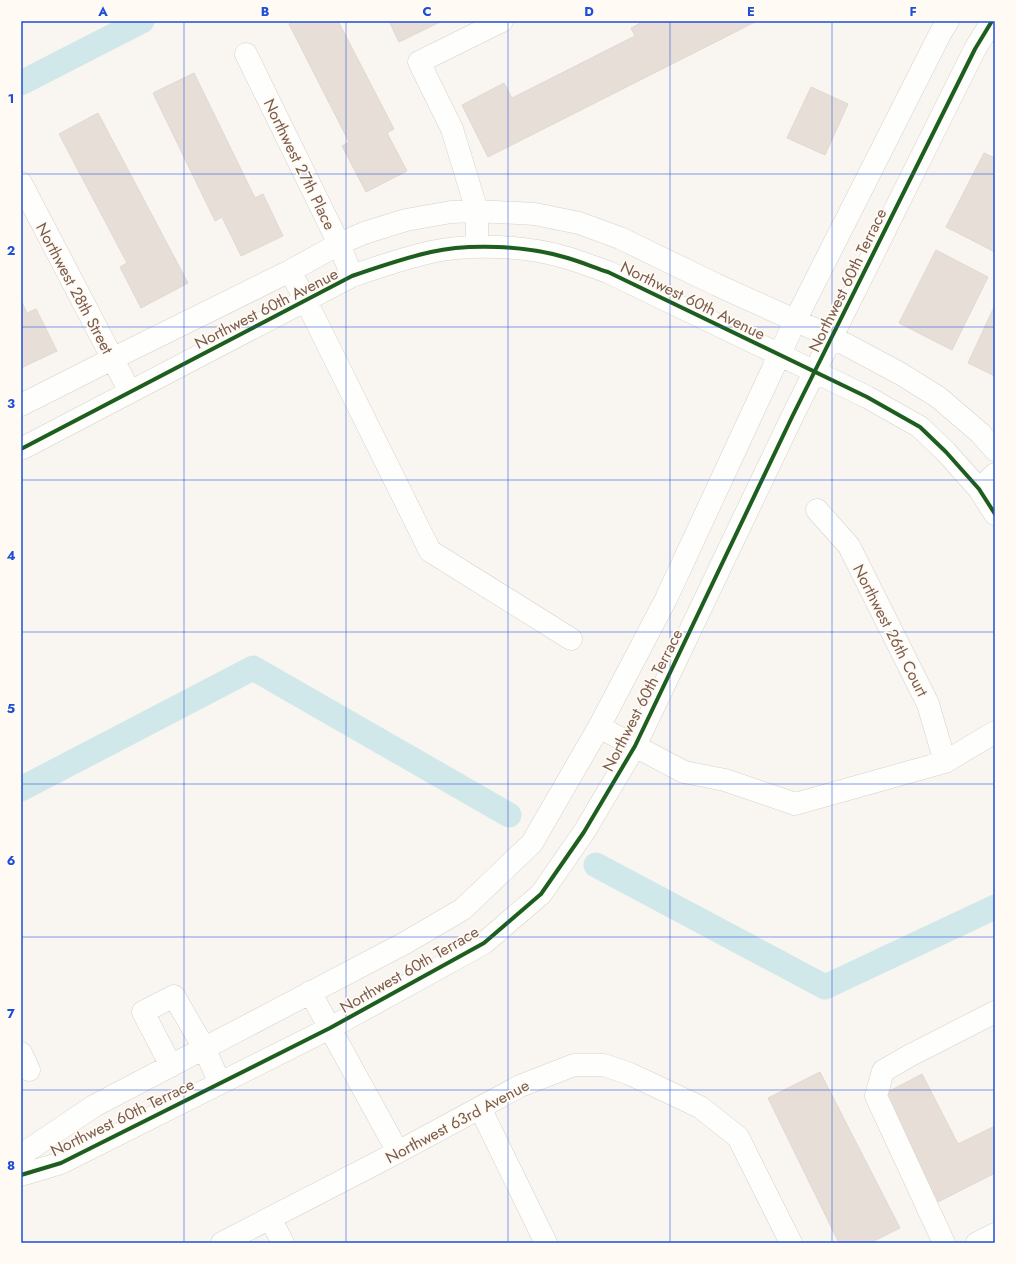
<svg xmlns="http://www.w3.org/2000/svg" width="1016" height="1264" font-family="Jost,sans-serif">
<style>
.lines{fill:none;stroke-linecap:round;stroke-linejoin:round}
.canal{stroke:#d0e8ea;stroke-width:25}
.building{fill:#e6ded7;stroke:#e2d8d2}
.minor-casing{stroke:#d7d1cb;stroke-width:23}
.minor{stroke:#fefefd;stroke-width:22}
.cycleway-casing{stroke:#fffaf3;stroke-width:6}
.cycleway{stroke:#1b5e20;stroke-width:4}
.grid{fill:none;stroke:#1d4ed8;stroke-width:1;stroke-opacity:0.55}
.labels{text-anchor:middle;stroke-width:3.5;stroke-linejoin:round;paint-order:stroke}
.street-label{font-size:16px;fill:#7a5c4d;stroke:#fffaf3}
.neatline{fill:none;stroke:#1d4ed8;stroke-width:1.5}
.grid-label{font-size:13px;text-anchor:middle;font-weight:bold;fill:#1d4ed8}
</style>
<rect width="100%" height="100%" fill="#f9f5f0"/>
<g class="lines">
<!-- canal -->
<path class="canal" d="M21 83 142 21
M21 789 253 668 509 815
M596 865 825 987 995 907"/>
</g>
<!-- building -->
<path class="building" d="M296 21H338L394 129 387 133 407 171 366 192 342 146 349 142 289 24Z
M389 21H442L399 42Z
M644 21H757L488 157 462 105 504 83 512 98 635 36 631 28Z
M194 73 255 198 263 194 283 236 241 256 222 217 215 221 153 93Z
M811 87 848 104 825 155 787 138Z
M98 113 188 283 141 308 120 267 127 263 59 134Z
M984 153 995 158V252L946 227Z
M936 250 988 277 952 350 899 323Z
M21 300 27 313 36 309 57 351 21 368Z
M995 305V376L968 363Z
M820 1072 900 1228 870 1243H839L768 1098Z
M922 1074 958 1144 995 1126V1173L936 1203 882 1095Z"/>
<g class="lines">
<defs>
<path id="minor" d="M246 54 339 244 352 276
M21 183 130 392
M477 247V211L452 129 419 62 502 21
M290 271 306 301 430 551 571 639
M21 405 112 359 290 271 339 244 364 233 406 220 451 212 477 211 535 214 579 223 620 238 717 285 832 337 901 374 938 397 980 433 995 450
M21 449 352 276C378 267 404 258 431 252 470 243 526 246 564 257 579 261 593 267 608 272L867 397 920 427 946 452 979 489 995 514
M979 489 995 474
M817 510 849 546 928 704 945 762
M599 727 684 772 725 780 795 804 945 762 995 732
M310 992 398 1152
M21 1053 29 1070
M171 1066 143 1012 174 996 204 1048 220 1083
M480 1108 546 1243
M21 1155 94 1106 405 943 463 909 532 843 599 727 666 599 796 319 941 32 948 21
M21 1175 61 1163 330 1028 484 943 541 894 584 832 635 746 792 417 975 49 992 21
M270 1218 283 1243
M222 1243 398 1152 520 1086 574 1065H604L630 1074 700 1107 738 1137 791 1243
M944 1243 876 1096 883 1071 909 1056 995 1012
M977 1243 995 1234"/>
</defs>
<!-- minor casing -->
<use href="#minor" class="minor-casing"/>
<!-- minor -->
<use href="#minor" class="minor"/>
<defs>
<path id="cycleway" d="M21 449 352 276C378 267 404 258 431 252 470 243 526 246 564 257 579 261 593 267 608 272L867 397 920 427 946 452 979 489 995 514
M21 1175 61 1163 330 1028 484 943 541 894 584 832 635 746 792 417 975 49 992 21"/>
</defs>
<!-- cycleway casing -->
<use href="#cycleway" class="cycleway-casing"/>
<!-- cycleway -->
<use href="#cycleway" class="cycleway"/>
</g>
<!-- grid -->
<path class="grid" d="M184 21V1243M346 21V1243M508 21V1243M670 21V1243M832 21V1243M21 174H995M21 327H995M21 480H995M21 632H995M21 784H995M21 937H995M21 1090H995"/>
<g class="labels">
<!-- street labels -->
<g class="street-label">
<text transform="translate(300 164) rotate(64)" y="6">Northwest 27th Place</text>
<text transform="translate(847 280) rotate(-64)" y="6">Northwest 60th Terrace</text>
<text transform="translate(75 288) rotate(62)" y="6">Northwest 28th Street</text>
<text transform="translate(693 300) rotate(26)" y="6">Northwest 60th Avenue</text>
<text transform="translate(266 308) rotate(-27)" y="6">Northwest 60th Avenue</text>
<text transform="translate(891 630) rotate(63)" y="6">Northwest 26th Court</text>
<text transform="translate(642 700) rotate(-63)" y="6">Northwest 60th Terrace</text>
<text transform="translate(409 969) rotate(-30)" y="6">Northwest 60th Terrace</text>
<text transform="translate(122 1117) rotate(-26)" y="6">Northwest 60th Terrace</text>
<text transform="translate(457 1121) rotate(-28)" y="6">Northwest 63rd Avenue</text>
</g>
</g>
<!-- border -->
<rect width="1016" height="1264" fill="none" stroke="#fffaf3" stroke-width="44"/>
<rect x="22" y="22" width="972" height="1220" class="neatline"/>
<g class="grid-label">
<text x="103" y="16">A</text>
<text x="265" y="16">B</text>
<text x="427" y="16">C</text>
<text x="589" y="16">D</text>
<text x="751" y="16">E</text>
<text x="913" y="16">F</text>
<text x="11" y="103">1</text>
<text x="11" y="255">2</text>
<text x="11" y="408">3</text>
<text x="11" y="560">4</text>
<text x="11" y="713">5</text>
<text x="11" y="865">6</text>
<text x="11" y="1018">7</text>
<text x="11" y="1170">8</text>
</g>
</svg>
